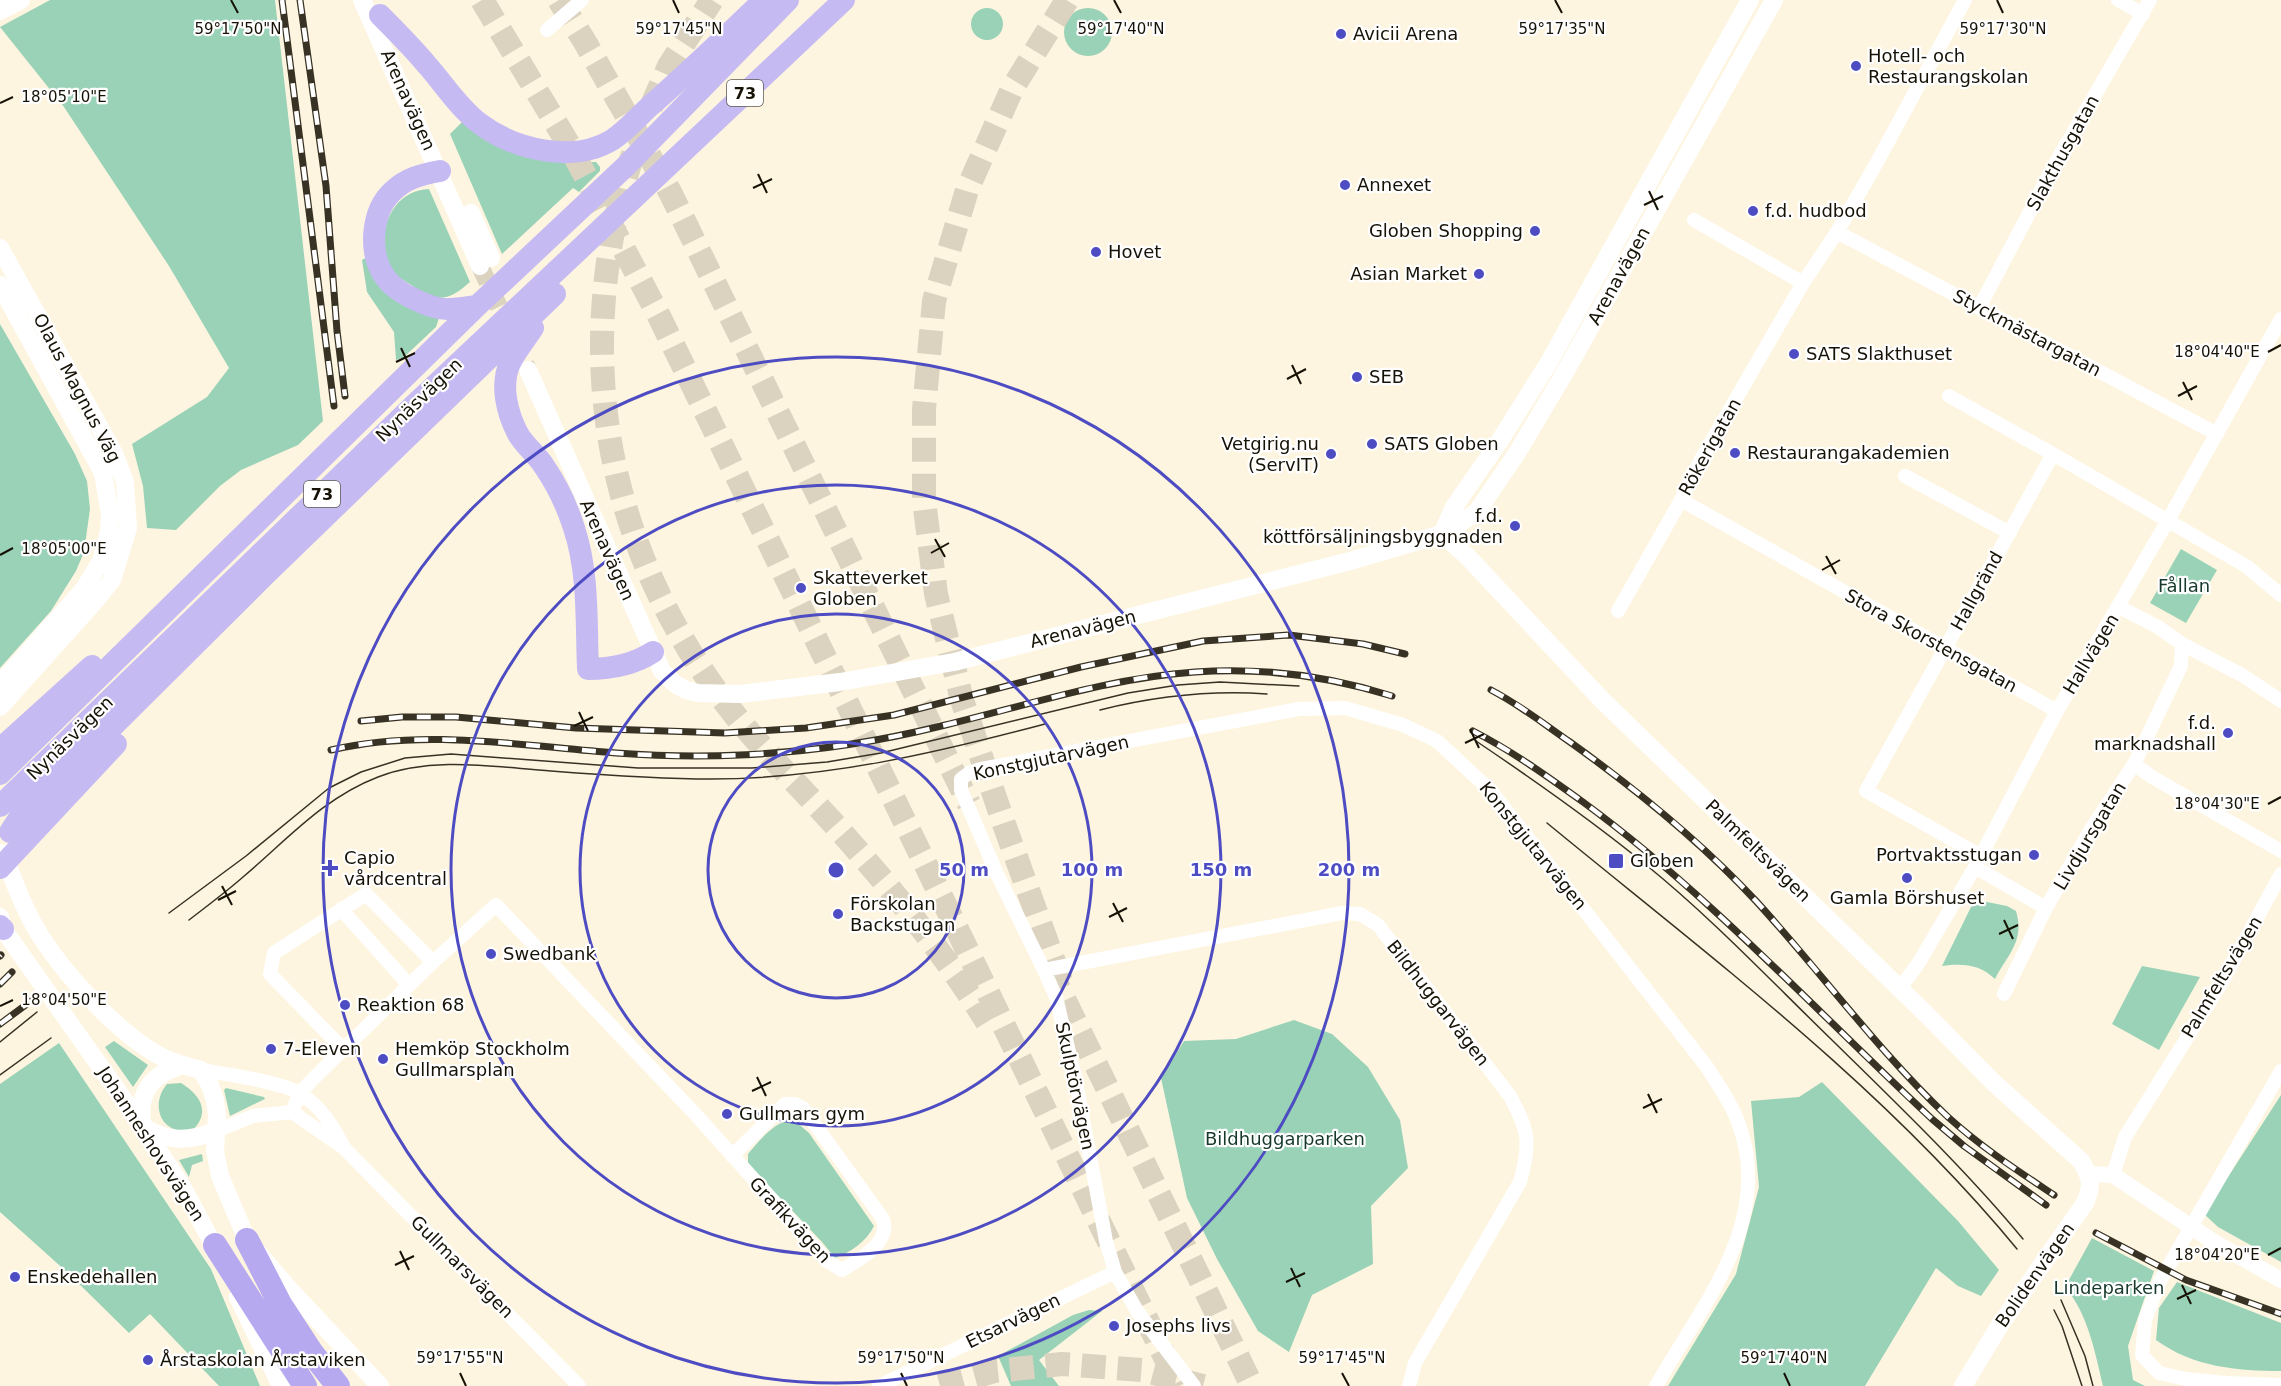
<svg xmlns="http://www.w3.org/2000/svg" width="2281" height="1386" font-family="'DejaVu Sans',sans-serif">
<style>
.green{fill:#99d2b7}
.lines{fill:none;stroke-linecap:round;stroke-linejoin:round}
.secondary-tunnel{stroke:#dbd3bf;stroke-width:18;stroke-dasharray:18 9;stroke-linecap:butt}
.motorway-tunnel{stroke:#dbd3bf;stroke-width:24;stroke-dasharray:24 12;stroke-linecap:butt}
.minor{stroke:#fff;stroke-width:14}
.tertiary{stroke:#fff;stroke-width:16}
.secondary{stroke:#fff;stroke-width:18}
.trunk{stroke:#c6baf3;stroke-width:22}
.motorway{stroke:#b7a9f0;stroke-width:24}
.tram{stroke:#383225;stroke-width:1.5}
.rail-casing{stroke:#383225;stroke-width:7}
.rail{stroke:#fff;stroke-width:4.5;stroke-dasharray:14;stroke-linecap:butt}
.ticks{fill:none;stroke:#171206;stroke-width:2}
.ring{fill:none;stroke:#4e4cc2;stroke-width:3}
.poi-dot{fill:#4e4cc2;stroke:#fff;stroke-width:2}
.labels{text-anchor:middle;stroke-width:4.5;stroke-linejoin:round;paint-order:stroke}
.shield{fill:#fff;stroke:#5d5951;stroke-width:1.5}
.shield-label{font-size:16px;font-weight:bold;fill:#171206}
.poi-label{font-size:18px;fill:#171206;stroke:#fff;text-anchor:start}
.street-label{font-size:18px;fill:#171206;stroke:#fff}
.park-label{font-size:18px;fill:#17392b;stroke:#fff}
.ticks-label{font-size:15px;text-anchor:middle;fill:#171206;stroke:#fff;stroke-width:4.5;stroke-linejoin:round;paint-order:stroke}
.centre{fill:#4e4cc2;stroke:#fff;stroke-width:3}
.ring-label{font-size:18px;text-anchor:middle;font-weight:bold;fill:#4e4cc2;stroke:#fff;stroke-width:4.5;stroke-linejoin:round;paint-order:stroke}
</style>
<rect width="100%" height="100%" fill="#fef5e0"/>
<!-- green -->
<path class="green" d="M50 0H275L323 421 298 445 241 470 220 486 176 530 147 528 143 486 132 444 207 397 229 368 169 266 64 107 0 27Z
M1064 32a24 24 0 1 1 48 0a24 24 0 1 1-48 0Z
M971 24a16 16 0 1 1 32 0a16 16 0 1 1-32 0Z
M462 122 581 162H596L600 167V171L579 192 573 188 502 254 450 134Z
M429 189 470 282C450 300 437 304 414 287 407 282 396 277 392 270 374 239 388 191 429 189Z
M367 257 439 318 436 327 403 358 396 360 394 332 367 292 362 260Z
M0 324 75 454 87 481 90 509 84 552 76 571 51 611 0 668Z
M2181 549 2217 570 2186 623 2150 603Z
M1982 901 2007 906 2016 911C2025 941 2008 954 1995 979 1980 964 1962 963 1942 966L1971 907Z
M2142 966 2200 977 2159 1050 2112 1024Z
M1294 1020 1332 1034 1368 1067 1400 1120 1408 1168 1371 1206 1373 1264 1312 1295 1289 1352 1258 1331 1217 1259 1187 1198 1161 1078 1184 1041 1236 1039Z
M114 1041 148 1065 133 1087 105 1047Z
M59 1043 211 1269 260 1386H219L150 1314 129 1333 68 1273 0 1212V1084Z
M1822 1082 1958 1221 1999 1270 1981 1296 1958 1286 1936 1268 1865 1386H1668L1736 1274 1759 1187 1751 1101 1799 1097Z
M181 1083C200 1095 211 1111 193 1130 189 1131 183 1132 179 1131 155 1125 154 1099 167 1084Z
M226 1088 264 1097 265 1099 230 1116 224 1090Z
M2281 1095V1262L2218 1227 2204 1214Z
M793 1119 809 1133 874 1226C866 1242 851 1252 835 1258L822 1242 748 1164V1154C759 1141 775 1121 793 1119Z
M202 1154 203 1161 192 1165 189 1177 179 1160Z
M2092 1238 2154 1271 2128 1346 2133 1380 2145 1386H2103C2095 1352 2088 1314 2065 1287Z
M2177 1282 2281 1323V1371C2237 1371 2193 1367 2156 1340L2159 1308Z
M1089 1310 1102 1311 1039 1360 1059 1386H1011L998 1356 1073 1315Z"/>
<g class="lines">
<!-- secondary-tunnel -->
<path class="secondary-tunnel" d="M480 266 528 370"/>
<!-- motorway-tunnel -->
<path class="motorway-tunnel" d="M482 0 569 145 659 316 1179 1386
M559 0 585 42 670 192 969 804
M651 107 669 66 712 0
M633 154C574 338 599 522 710 682 746 734 792 778 835 825 890 887 943 951 987 1022
M1049 968 1252 1386
M1061 981 1004 824 962 700 936 594 924 501V409L934 301 967 190 1012 89 1067 0
M940 1386 995 1371 1062 1364 1142 1370 1203 1386"/>
<!-- minor -->
<path class="minor" d="M2118 0 2143 14
M547 30 582 0
M1694 220 1803 283
M1837 232 2217 434
M1979 308 2056 162 2150 0
M1949 396 2053 454 2246 566 2281 595
M1905 476 2010 533
M1681 500 2057 711
M2119 607 2158 627 2182 644 2242 675 2281 701
M1618 611 1681 500 1700 461 1803 283 1837 232 1876 164 1965 0
M2134 764 2152 777 2281 851
M1981 856 1866 791 2053 454
M1975 867 2046 908 2004 994
M2046 908 2091 829 2134 764 2181 666 2182 644
M341 909 409 985
M1044 970 1342 913 1360 914 1378 925 1510 1096C1529 1132 1531 1142 1520 1182L1415 1363 1409 1386
M1900 988 1918 964 1975 867 2057 711 2167 522 2281 319
M344 1050 270 974 274 953 366 894 433 962
M201 1070C225 1074 283 1082 301 1094 322 1108 334 1127 344 1148
M2281 1071 2160 1281 2145 1320 2142 1355 2159 1373 2186 1379 2225 1383 2281 1385
M292 1112 300 1093 312 1080 433 962 496 905 697 1116 827 1261 842 1270C860 1259 891 1243 883 1219L803 1108 795 1104H785L732 1156
M216 1131 253 1116 292 1112 344 1148 579 1386
M2113 1175 2125 1137 2222 982 2281 874
M879 1386 1115 1272
M1194 1386 1137 1311 1115 1272 1106 1241 1075 1077 1056 997 1044 970 997 874 961 790V779L969 773 981 769 1299 709 1345 708 1403 725 1437 741 1491 791 1707 1067C1718 1085 1731 1102 1738 1122 1776 1220 1701 1307 1656 1386"/>
<!-- tertiary -->
<path class="tertiary" d="M2089 1174 2113 1175 2214 1242 2281 1280"/>
<!-- secondary -->
<path class="secondary" d="M362 0 480 266
M0 11 21 0
M471 213 491 258
M0 248 114 453 125 482 128 528 112 580 96 600 0 707
M0 285 103 473 110 514 109 531 101 561 84 589 0 684
M528 370 662 671 675 684 686 690 698 693 740 694 840 682 954 662 1350 561 1442 534 1476 513 1517 453 1564 374 1774 0
M1442 534 1467 556 1601 699 1925 1013 1993 1082 2081 1161C2091 1178 2093 1185 2085 1203L2000 1325 1963 1386
M1442 534 1454 507 1499 442 1548 364 1750 0
M3 853C14 882 25 912 41 937 67 977 123 1039 166 1059 177 1064 189 1067 201 1070L210 1085 215 1100 217 1115 215 1151 220 1176 247 1240 290 1290 380 1386
M0 917 3 929 143 1127 183 1188 219 1255
M183 1065C151 1074 136 1094 143 1127 170 1142 187 1142 216 1131
M238 1297 281 1386"/>
<!-- trunk -->
<path class="trunk" d="M380 15C396 31 412 47 427 65 444 84 458 107 479 123 513 149 573 164 612 140 626 131 638 117 650 106 689 72 726 36 764 0
M440 171C423 174 406 178 393 191 371 211 368 253 385 277 392 287 403 294 414 299 424 304 439 310 450 309 459 309 468 307 477 306
M533 328C525 340 516 351 510 363 500 385 507 413 518 434 525 446 537 455 544 466 557 485 567 506 574 528 589 573 586 622 588 669 611 669 633 665 653 652
M0 749 92 666
M0 774 477 306 626 166 788 0
M0 806 411 408 844 0
M10 832 23 812 96 743 265 575 555 294
M0 868 116 744
M0 926 3 929"/>
<!-- motorway -->
<path class="motorway" d="M247 1240 280 1304 312 1353 338 1386
M215 1245 305 1386"/>
<!-- tram -->
<path class="tram" d="M1100 710C1156 696 1210 690 1267 694
M1476 741C1534 780 1591 820 1645 864 1713 919 1772 982 1834 1042 1899 1106 1965 1169 2023 1239
M1547 823C1710 957 1882 1085 2017 1249
M169 913 246 856 329 788 361 772 405 758 451 754 638 768H752L827 762 881 753 1128 693 1178 685 1220 682 1299 686
M189 920C207 906 226 892 243 877 287 840 323 798 378 777 433 756 494 767 551 771 604 775 658 779 711 779 825 779 936 753 1045 724
M0 1042 37 1012
M0 1075 51 1038
M2061 1300 2085 1356 2093 1386
M2054 1310 2062 1326 2082 1386"/>
<defs>
<path id="rail" d="M282 0 334 406
M300 0 326 186 337 331 345 396
M1491 690C1520 705 1544 724 1570 742 1637 790 1700 841 1756 901 1821 972 1878 1051 1948 1117 1981 1147 2018 1171 2054 1195
M361 721 402 717H456L576 728 725 733 806 728 894 715 1081 667 1203 641 1289 635 1363 644 1405 654
M1473 731C1512 751 1547 776 1583 802 1710 895 1817 1012 1932 1119L1964 1146 2046 1205
M331 750C425 728 522 746 616 753 657 756 698 757 740 755 807 752 872 743 937 727 1022 707 1107 678 1195 672 1262 667 1328 676 1392 696
M0 956 1 955
M0 984 12 972
M0 1024 31 1001
M2096 1233 2186 1280 2281 1314"/>
</defs>
<!-- rail casing -->
<use href="#rail" class="rail-casing"/>
<!-- rail -->
<use href="#rail" class="rail"/>
</g>
<!-- ticks -->
<path class="ticks" d="M231 0 238 13M673 0 679 13M1114 0 1121 13M1555 0 1562 13M1997 0 2003 13M0 103 13 97M758 174 767 193M753 188 772 179M1649 191 1658 210M1644 205 1663 196M401 348 410 367M2268 352 2281 345M396 362 415 353M1292 365 1301 384M1287 379 1306 369M2183 382 2192 400M2178 396 2197 386M935 539 945 557M931 553 949 543M0 555 13 548M1826 556 1836 574M1822 570 1840 560M579 712 588 731M574 726 593 717M1470 729 1479 748M1465 743 1484 734M2268 804 2281 797M222 886 232 905M218 900 236 891M1113 903 1123 922M1109 917 1127 908M2004 920 2013 939M1999 934 2018 925M0 1006 13 1000M757 1077 766 1096M752 1091 771 1082M1648 1094 1657 1113M1643 1108 1662 1099M400 1251 409 1270M2268 1255 2281 1248M395 1265 414 1256M1291 1268 1300 1287M1286 1282 1305 1273M2182 1285 2191 1304M2177 1299 2196 1290M460 1373 466 1386M901 1373 907 1386M1342 1373 1349 1386M1784 1373 1790 1386"/>
<!-- distance rings -->
<g class="ring">
<circle cx="836" cy="870" r="128"/>
<circle cx="836" cy="870" r="256"/>
<circle cx="836" cy="870" r="385"/>
<circle cx="836" cy="870" r="513"/>
</g>
<!-- markers -->
<g class="poi-dot">
<circle cx="1341" cy="34" r="6"/>
<circle cx="1856" cy="66" r="6"/>
<circle cx="1345" cy="185" r="6"/>
<circle cx="1753" cy="211" r="6"/>
<circle cx="1535" cy="231" r="6"/>
<circle cx="1096" cy="252" r="6"/>
<circle cx="1479" cy="274" r="6"/>
<circle cx="1794" cy="354" r="6"/>
<circle cx="1357" cy="377" r="6"/>
<circle cx="1372" cy="444" r="6"/>
<circle cx="1735" cy="453" r="6"/>
<circle cx="1331" cy="454" r="6"/>
<circle cx="1515" cy="526" r="6"/>
<circle cx="801" cy="588" r="6"/>
<circle cx="2228" cy="733" r="6"/>
<circle cx="2034" cy="855" r="6"/>
<rect x="1608" y="853" width="16" height="16" rx="3"/>
<path d="M327 859h6v6h6v6h-6v6h-6v-6h-6v-6h6z"/>
<circle cx="1907" cy="878" r="6"/>
<circle cx="838" cy="914" r="6"/>
<circle cx="491" cy="954" r="6"/>
<circle cx="345" cy="1005" r="6"/>
<circle cx="271" cy="1049" r="6"/>
<circle cx="383" cy="1059" r="6"/>
<circle cx="727" cy="1114" r="6"/>
<circle cx="15" cy="1277" r="6"/>
<circle cx="1114" cy="1326" r="6"/>
<circle cx="148" cy="1360" r="6"/>
</g>
<g class="labels">
<!-- shield labels -->
<g class="shield">
<rect x="727" y="80" width="36" height="26" rx="4.5"/>
<rect x="304" y="481" width="36" height="26" rx="4.5"/>
</g>
<g class="shield-label">
<text x="745" y="99">73</text>
<text x="322" y="500">73</text>
</g>
<!-- poi labels -->
<g class="poi-label">
<text x="1353" y="40">Avicii Arena</text>
<text x="1868" y="62">Hotell- och<tspan x="1868" dy="21">Restaurangskolan</tspan></text>
<text x="1357" y="191">Annexet</text>
<text x="1765" y="217">f.d. hudbod</text>
<text x="1523" y="237" text-anchor="end">Globen Shopping</text>
<text x="1108" y="258">Hovet</text>
<text x="1467" y="280" text-anchor="end">Asian Market</text>
<text x="1806" y="360">SATS Slakthuset</text>
<text x="1369" y="383">SEB</text>
<text x="1319" y="450" text-anchor="end">Vetgirig.nu<tspan x="1319" dy="21">(ServIT)</tspan></text>
<text x="1384" y="450">SATS Globen</text>
<text x="1747" y="459">Restaurangakademien</text>
<text x="1503" y="522" text-anchor="end">f.d.<tspan x="1503" dy="21">köttförsäljningsbyggnaden</tspan></text>
<text x="813" y="584">Skatteverket<tspan x="813" dy="21">Globen</tspan></text>
<text x="2216" y="729" text-anchor="end">f.d.<tspan x="2216" dy="21">marknadshall</tspan></text>
<text x="2022" y="861" text-anchor="end">Portvaktsstugan</text>
<text x="344" y="864">Capio<tspan x="344" dy="21">vårdcentral</tspan></text>
<text x="1630" y="867">Globen</text>
<text x="1907" y="904" text-anchor="middle">Gamla Börshuset</text>
<text x="850" y="910">Förskolan<tspan x="850" dy="21">Backstugan</tspan></text>
<text x="503" y="960">Swedbank</text>
<text x="357" y="1011">Reaktion 68</text>
<text x="283" y="1055">7-Eleven</text>
<text x="395" y="1055">Hemköp Stockholm<tspan x="395" dy="21">Gullmarsplan</tspan></text>
<text x="739" y="1120">Gullmars gym</text>
<text x="27" y="1283">Enskedehallen</text>
<text x="1126" y="1332">Josephs livs</text>
<text x="160" y="1366">Årstaskolan Årstaviken</text>
</g>
<!-- street labels -->
<g class="street-label">
<text transform="translate(408 100) rotate(66)" y="6">Arenavägen</text>
<text transform="translate(2063 153) rotate(-61)" y="6">Slakthusgatan</text>
<text transform="translate(1619 276) rotate(-61)" y="6">Arenavägen</text>
<text transform="translate(2027 333) rotate(28)" y="6">Styckmästargatan</text>
<text transform="translate(77 388) rotate(62)" y="6">Olaus Magnus Väg</text>
<text transform="translate(419 400) rotate(-44)" y="6">Nynäsvägen</text>
<text transform="translate(1710 447) rotate(-61)" y="6">Rökerigatan</text>
<text transform="translate(607 550) rotate(66)" y="6">Arenavägen</text>
<text transform="translate(1977 591) rotate(-61)" y="6">Hallgränd</text>
<text transform="translate(1083 629) rotate(-14)" y="6">Arenavägen</text>
<text transform="translate(1931 641) rotate(29)" y="6">Stora Skorstensgatan</text>
<text transform="translate(2091 654) rotate(-59)" y="6">Hallvägen</text>
<text transform="translate(70 738) rotate(-44)" y="6">Nynäsvägen</text>
<text transform="translate(1051 758) rotate(-12)" y="6">Konstgjutarvägen</text>
<text transform="translate(2090 836) rotate(-59)" y="6">Livdjursgatan</text>
<text transform="translate(1533 846) rotate(51)" y="6">Konstgjutarvägen</text>
<text transform="translate(1758 851) rotate(44)" y="6">Palmfeltsvägen</text>
<text transform="translate(2222 977) rotate(-59)" y="6">Palmfeltsvägen</text>
<text transform="translate(1438 1003) rotate(52)" y="6">Bildhuggarvägen</text>
<text transform="translate(1075 1086) rotate(78)" y="6">Skulptörvägen</text>
<text transform="translate(151 1144) rotate(57)" y="6">Johanneshovsvägen</text>
<text transform="translate(790 1220) rotate(47)" y="6">Grafikvägen</text>
<text transform="translate(462 1267) rotate(45)" y="6">Gullmarsvägen</text>
<text transform="translate(2035 1275) rotate(-55)" y="6">Bolidenvägen</text>
<text transform="translate(1013 1321) rotate(-26)" y="6">Etsarvägen</text>
</g>
<!-- park labels -->
<g class="park-label">
<text x="2184" y="592">Fållan</text>
<text x="1285" y="1145">Bildhuggarparken</text>
<text x="2109" y="1294">Lindeparken</text>
</g>
</g>
<g class="ticks-label">
<text x="238" y="34">59°17'50"N</text>
<text x="679" y="34">59°17'45"N</text>
<text x="1121" y="34">59°17'40"N</text>
<text x="1562" y="34">59°17'35"N</text>
<text x="2003" y="34">59°17'30"N</text>
<text x="64" y="102">18°05'10"E</text>
<text x="2217" y="357">18°04'40"E</text>
<text x="64" y="554">18°05'00"E</text>
<text x="2217" y="809">18°04'30"E</text>
<text x="64" y="1005">18°04'50"E</text>
<text x="2217" y="1260">18°04'20"E</text>
<text x="460" y="1363">59°17'55"N</text>
<text x="901" y="1363">59°17'50"N</text>
<text x="1342" y="1363">59°17'45"N</text>
<text x="1784" y="1363">59°17'40"N</text>
</g>
<circle cx="836" cy="870" r="9" class="centre"/>
<g class="ring-label">
<text x="964" y="876">50 m</text>
<text x="1092" y="876">100 m</text>
<text x="1221" y="876">150 m</text>
<text x="1349" y="876">200 m</text>
</g>
</svg>
